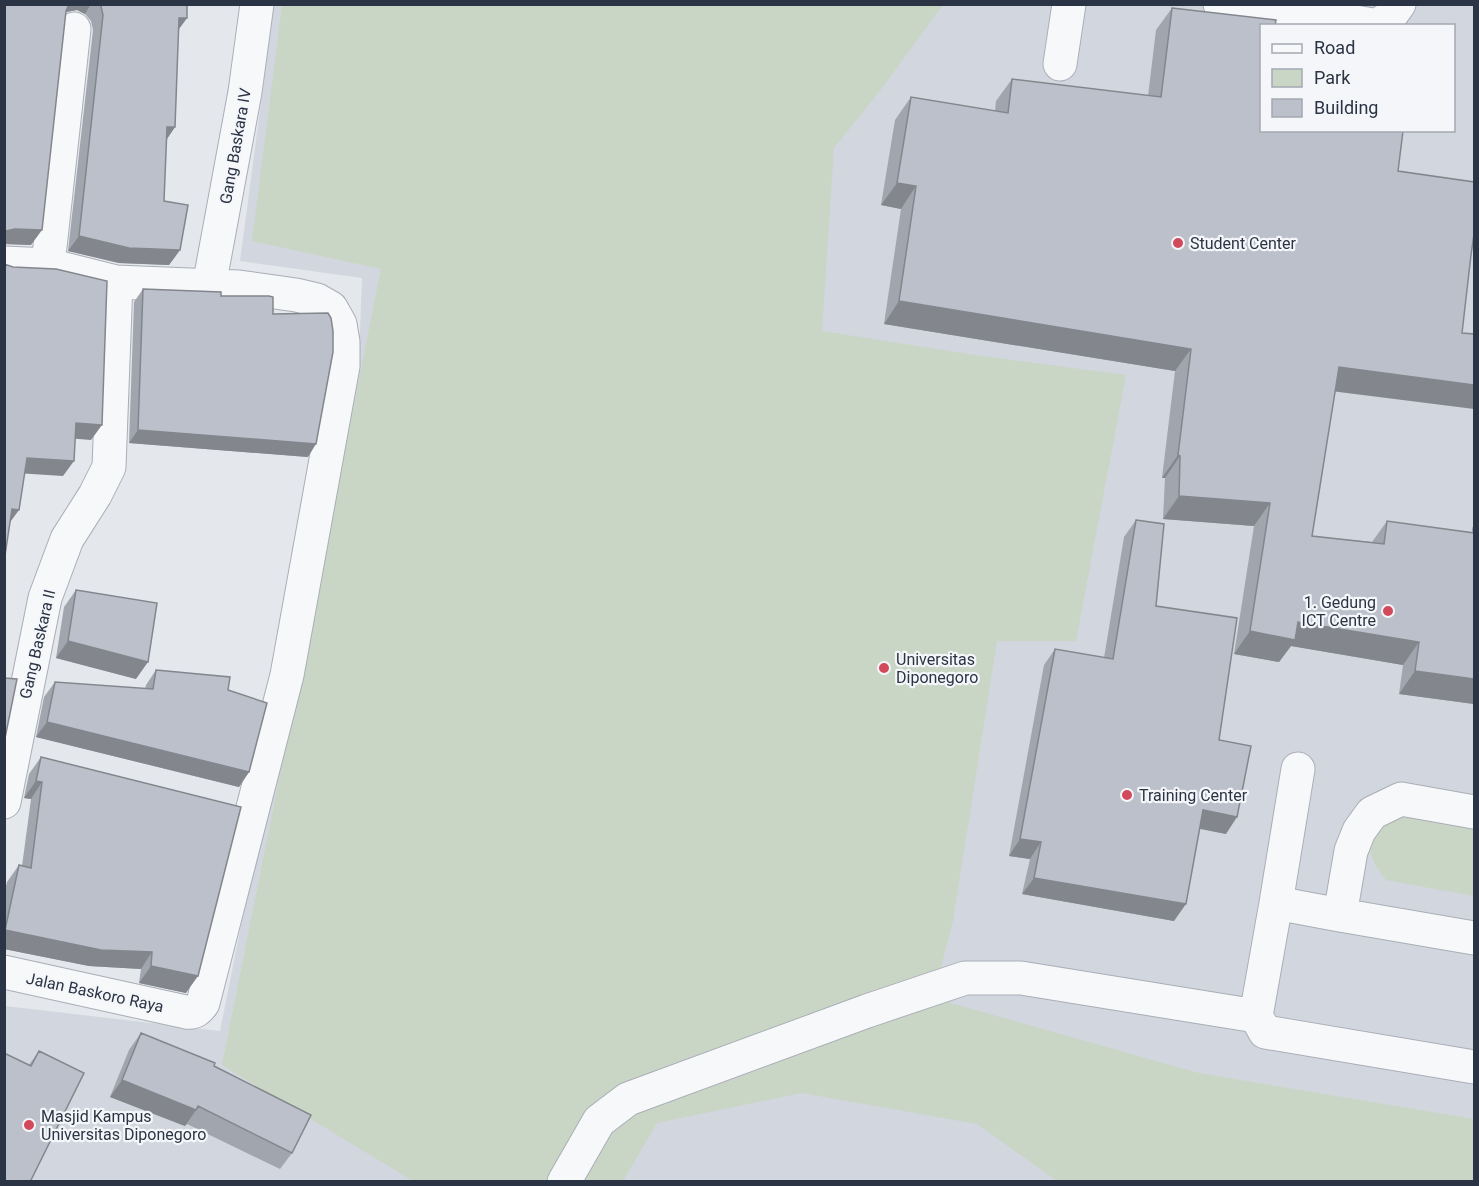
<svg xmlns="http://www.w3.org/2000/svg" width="1479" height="1186" font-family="Roboto,sans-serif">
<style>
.built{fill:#d2d6de;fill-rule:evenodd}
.green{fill:#c9d6c5}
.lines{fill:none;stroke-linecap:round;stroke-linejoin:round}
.minor-casing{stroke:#a9aeb7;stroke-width:35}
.minor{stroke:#f7f8fa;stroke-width:33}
.wall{fill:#a1a5ae}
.shaded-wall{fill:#83868d}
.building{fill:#bbc0ca;stroke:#83868d;stroke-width:1.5}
.poi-dot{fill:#d1495b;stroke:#f4f6f9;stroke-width:2}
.labels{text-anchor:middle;stroke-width:4.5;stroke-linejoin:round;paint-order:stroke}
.street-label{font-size:16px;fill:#2b3445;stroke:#f4f6f9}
.poi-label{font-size:16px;fill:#2b3445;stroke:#f4f6f9;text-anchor:start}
</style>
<rect width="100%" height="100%" fill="#e4e7ec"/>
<!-- built -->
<path class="built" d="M274 5H1474V1181L5 1182V1006L220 1031 360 331 362 278 240 261ZM1262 26H1454V130H1262Z"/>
<!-- green -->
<path class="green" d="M282 5H943L879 92 834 148 822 331 975 355 1126 375 1076 641H997L953 921 933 998 1199 1073 1474 1119V1181H1057L977 1124 802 1093 657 1123 623 1181H413L222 1065 381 269 252 241Z
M1393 813 1474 820V896L1386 880C1377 868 1364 851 1373 835 1378 827 1387 820 1393 813Z"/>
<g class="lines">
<defs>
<path id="minor" d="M1220 4 1344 20 1378 26
M1378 25 1389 18 1399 4
M1060 64 1069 4
M4 263 48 265 116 282 239 287 296 295 317 300 331 308 340 324 343 342V366L287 675 203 1003C198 1010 195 1013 186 1012L4 972
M48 265 74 29
M209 286 245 92 257 4
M1298 769 1276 903 1340 915
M4 802 45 598 67 539 95 495 109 467 116 282
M1474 812 1401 799 1372 813 1359 831 1351 851 1340 915 1474 938
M1256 1016 1265 1032 1474 1067
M564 1182 599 1121 628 1099 867 1011 965 978H1021L1256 1016 1276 903"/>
</defs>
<!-- minor casing -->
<use href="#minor" class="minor-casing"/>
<!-- minor -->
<use href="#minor" class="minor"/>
</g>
<!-- wall -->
<path class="wall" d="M4 4H187V18L178 30 175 127 166 140 164 201 180 250 169 265 119 263 68 251 93 30 91 21 85 14 77 10 66 12 31 245 4 244Z
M1172 8 1262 130 1335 391 1312 536 1372 542 1387 521 1472 533V528L1474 525V704L1399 694 1403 665 1291 646 1279 662 1234 654 1254 526 1163 519 1165 478H1162L1175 371 884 324 901 209 881 205 895 120 911 97 995 111 996 101 1012 79 1148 96 1156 30Z
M143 289 221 296 273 314 308 457 129 443 134 302Z
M1136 520 1156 606 1219 740 1226 834 1200 829 1174 921 1022 894 1030 859 1009 856 1044 665 1055 649 1104 658 1124 537Z
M76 590 136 679 56 658 64 607Z
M156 670 228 690 249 772 239 787 36 737 44 697 55 682 145 689 146 685Z
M41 757 186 993 139 983 141 969 89 966 4 949V893L7 882 19 865 22 866 31 799 24 798 29 774Z
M141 1033 292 1153 280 1169 187 1124 185 1126 110 1097 129 1050Z
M39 1051 30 1182 29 1065Z"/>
<!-- shaded-wall -->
<path class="shaded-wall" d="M68 4H91L85 14 77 10 66 12Z
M179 18H187L176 33Z
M167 127H175L165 142Z
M897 183 916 186 901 209 881 205Z
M15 229 42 230 31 245 4 244V233L6 231Z
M79 236 180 250 169 265 119 263 68 251Z
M899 301 1191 349 1175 371 884 324Z
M1339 367 1474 385V409L1323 390Z
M76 423 102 425 91 440 66 438Z
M138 430 316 444 308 457 129 443Z
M1178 455 1180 456 1165 478H1162Z
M27 458 74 461 63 476 16 473Z
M1179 496 1270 503 1254 526 1163 519Z
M12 509 19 510 8 525Z
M1298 622 1419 642 1403 665 1291 646 1279 662 1234 654 1250 631Z
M68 641 148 662 136 679 56 658Z
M1415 671 1474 679V704L1399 694Z
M47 722 249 772 239 787 36 737Z
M36 781 42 782 31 799 24 798Z
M1203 810 1237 817 1226 834 1192 827Z
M1020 839 1041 842 1030 859 1009 856Z
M1034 878 1186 904 1174 921 1022 894Z
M5 930 152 952 141 969 89 966 4 949V931Z
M151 966 198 976 186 993 139 983Z
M122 1080 196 1110 185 1126 110 1097Z"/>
<!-- building -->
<path class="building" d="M4 4H69L66 11 42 230 15 229 6 231 4 233Z
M100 4H187V18H179L175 127H167L164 201 188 205 180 250 129 248 79 236 103 15 101 6Z
M1172 8 1276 20 1275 26H1262V130H1395L1403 131 1398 171 1474 182V234L1471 255 1462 333 1474 334V385L1339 367 1312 536 1384 544 1387 521 1474 533V679L1415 671 1419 642 1298 622 1295 640 1250 631 1270 503 1179 496 1180 456 1178 455 1191 349 899 301 916 186 897 183 911 97 1008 113 1012 79 1161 97Z
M4 264 13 267 56 269 107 281 102 425 76 423 74 461 27 458 19 510 12 509 4 562Z
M143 289 221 292V296H269L273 297V314L328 313 331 318 333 331V352L316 444 138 430Z
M1136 520 1164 524 1156 606 1237 618 1219 740 1251 746 1237 817 1203 810 1186 904 1034 878 1041 842 1020 839 1055 649 1113 659Z
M76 590 157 603 148 662 68 641Z
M156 670 230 677 228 690 267 703 249 772 47 722 55 682 153 689Z
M4 678 17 679 4 743Z
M41 757 241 807 198 976 151 966 152 952 101 950 5 930 19 865 31 868 42 782 36 781Z
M141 1033 215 1063 214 1066 311 1115 292 1153 198 1106 196 1110 122 1080Z
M39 1051 84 1073 30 1182H4V1053L31 1066Z"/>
<!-- markers -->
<g class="poi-dot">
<circle cx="1178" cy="243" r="6"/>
<circle cx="1388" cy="611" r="6"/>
<circle cx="884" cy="668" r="6"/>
<circle cx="1127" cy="795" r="6"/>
<circle cx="29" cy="1125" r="6"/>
</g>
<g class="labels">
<!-- street labels -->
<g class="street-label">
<text transform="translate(235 146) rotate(-80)" y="6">Gang Baskara IV</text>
<text transform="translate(37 644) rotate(-77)" y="6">Gang Baskara II</text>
<text transform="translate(95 992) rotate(12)" y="6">Jalan Baskoro Raya</text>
</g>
<!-- poi labels -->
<g class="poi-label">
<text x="1190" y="249">Student Center</text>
<text x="1376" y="608" text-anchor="end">1. Gedung<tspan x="1376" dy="18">ICT Centre</tspan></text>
<text x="896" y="665">Universitas<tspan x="896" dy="18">Diponegoro</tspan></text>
<text x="1139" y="801">Training Center</text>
<text x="41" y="1122">Masjid Kampus<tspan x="41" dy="18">Universitas Diponegoro</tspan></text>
</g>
</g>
<!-- border -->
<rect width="1479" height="1186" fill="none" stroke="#2b3445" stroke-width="12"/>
<!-- legend -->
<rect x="1260" y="24" width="195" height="108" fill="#f4f6f9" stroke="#a4a8b1" stroke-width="1.5"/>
<rect x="1272" y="44" width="30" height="9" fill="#f7f8fa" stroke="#a4a8b1" stroke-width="1.5"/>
<text x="1314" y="54" font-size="18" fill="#2b3445">Road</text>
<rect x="1272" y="69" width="30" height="18" fill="#c9d6c5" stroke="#a4a8b1" stroke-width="1.5"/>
<text x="1314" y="84" font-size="18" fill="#2b3445">Park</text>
<rect x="1272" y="99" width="30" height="18" fill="#bbc0ca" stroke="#a4a8b1" stroke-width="1.5"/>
<text x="1314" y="114" font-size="18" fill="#2b3445">Building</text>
</svg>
